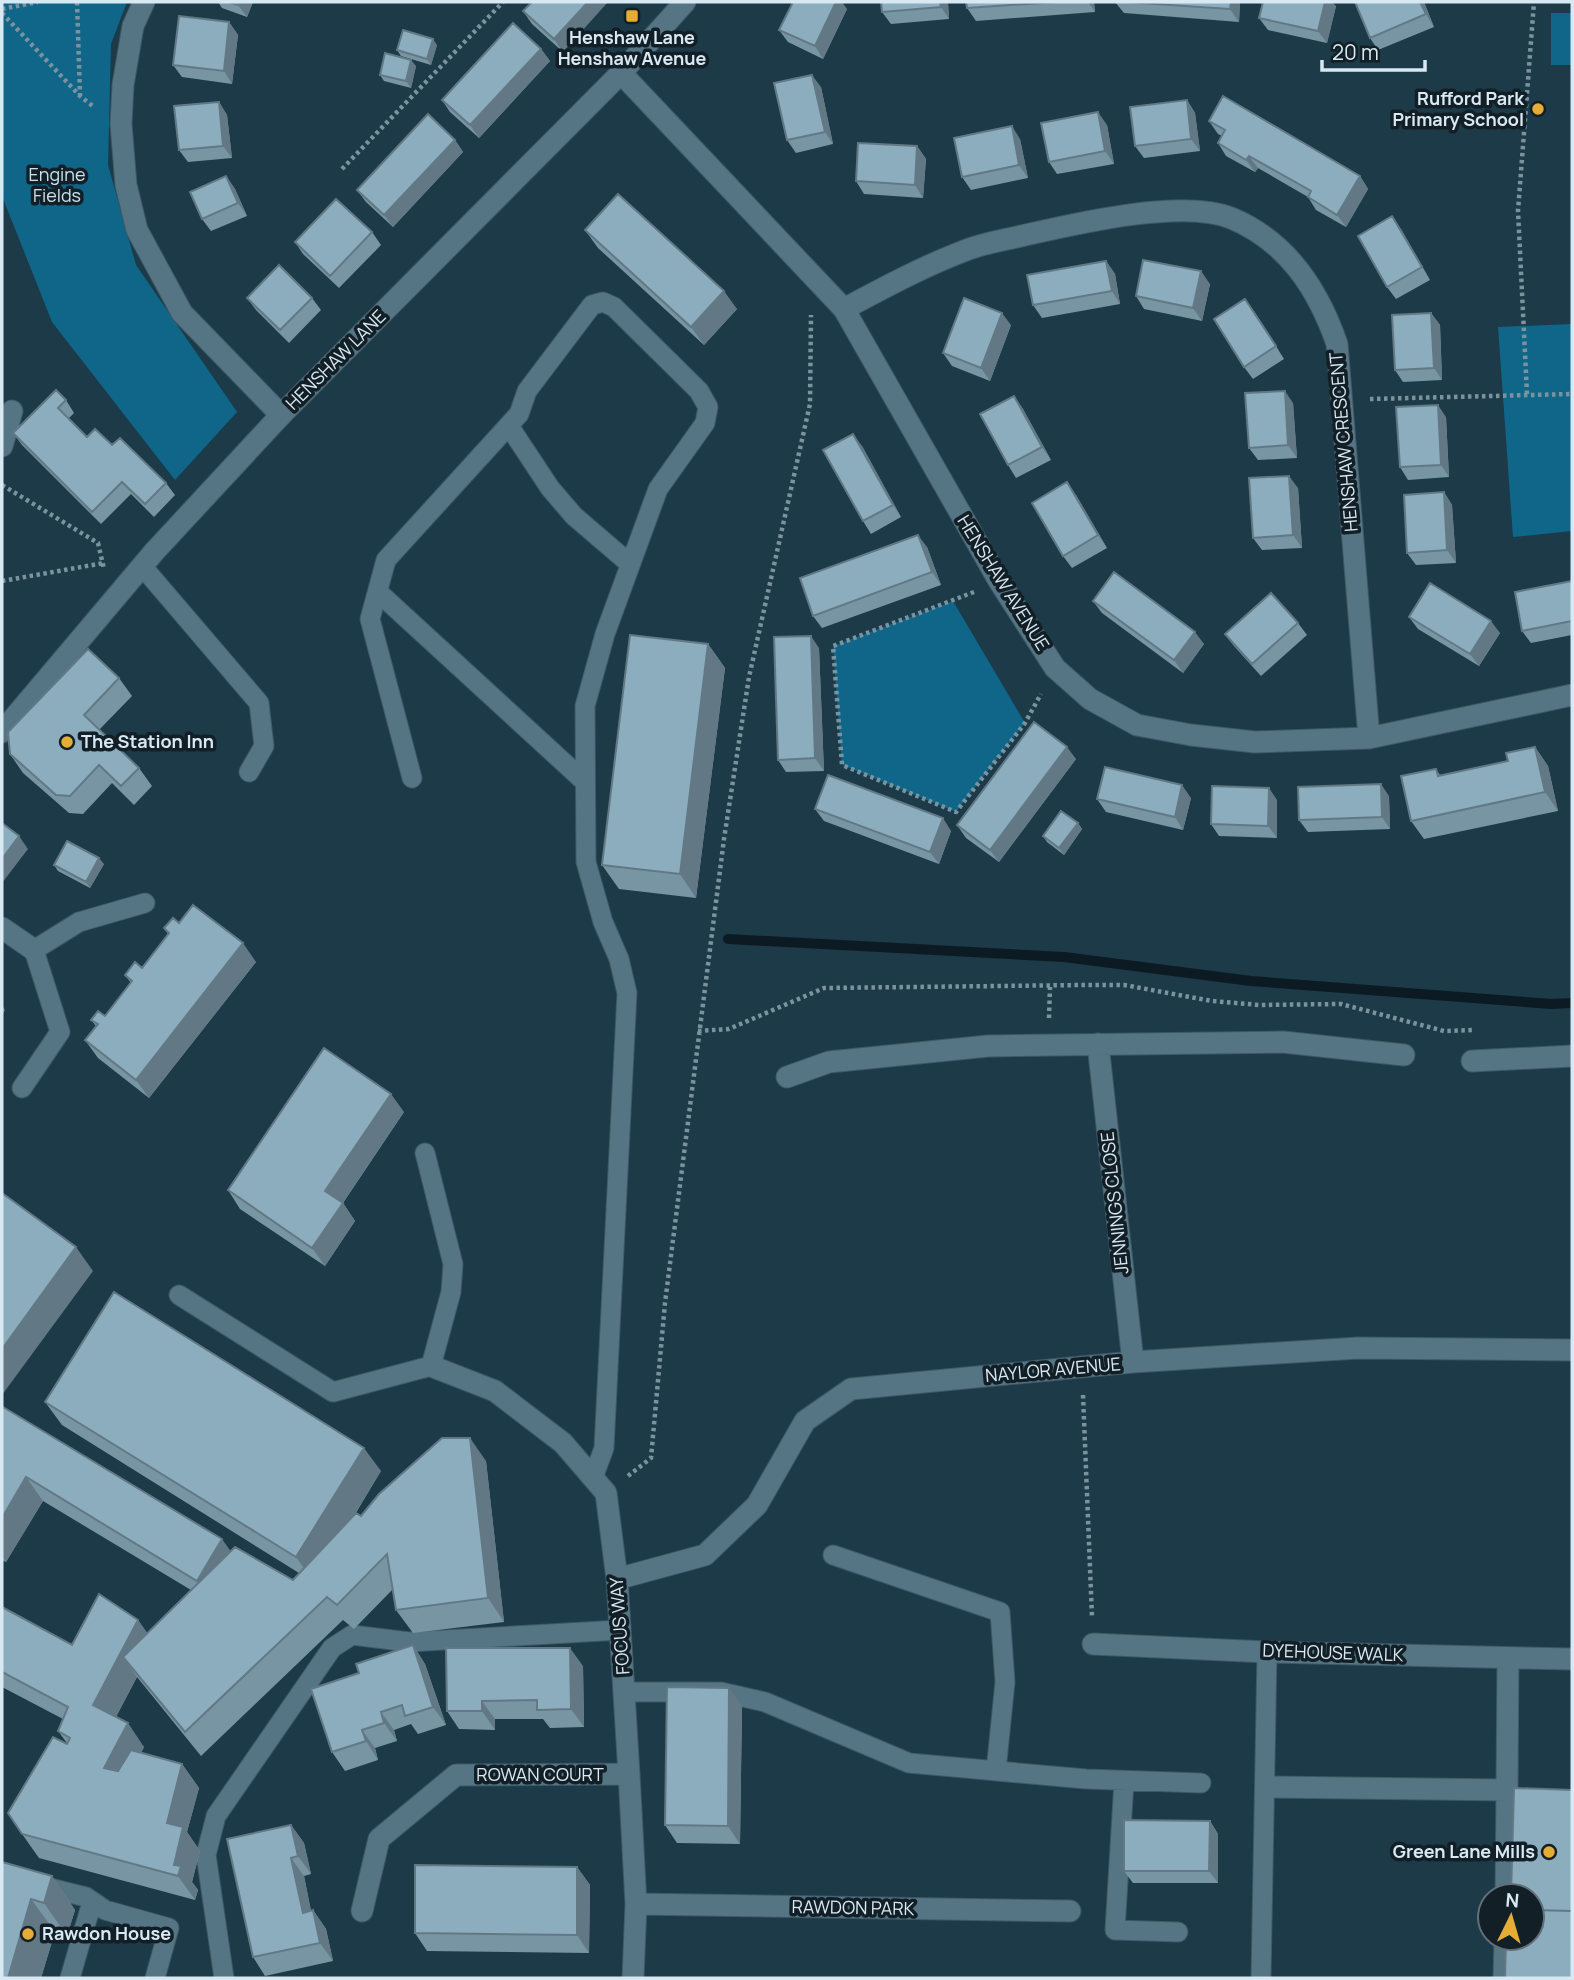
<svg xmlns="http://www.w3.org/2000/svg" width="1574" height="1980" font-family="Manrope,sans-serif">
<style>
.green{fill:#106689}
.lines{fill:none;stroke-linecap:round;stroke-linejoin:round}
.stream{stroke:#0c1b23;stroke-width:10}
.lane-casing{stroke:#3e5965;stroke-width:21}
.street-casing{stroke:#3e5965;stroke-width:23}
.secondary-casing{stroke:#3e5965;stroke-width:23}
.path{stroke:#7b939f;stroke-width:4.5;stroke-dasharray:3.5 3.5;stroke-linecap:butt}
.lane{stroke:#557585;stroke-width:19}
.street{stroke:#557585;stroke-width:21}
.secondary{stroke:#557585;stroke-width:21}
.wall{fill:#7895a3}
.shaded-wall{fill:#627985}
.building{fill:#8cadbe;stroke:#627985;stroke-width:2}
.poi-dot{fill:#e5ad36;stroke:#121f26;stroke-width:2.5}
.labels{text-anchor:middle;stroke-width:7;stroke-linejoin:round;paint-order:stroke}
.poi-label{font-size:18px;font-weight:bold;fill:#d8e9f3;stroke:#121f26;text-anchor:end}
.park-label{font-size:18px;fill:#c9e1ee;stroke:#121f26}
.street-label{font-size:18px;fill:#d8e9f3;stroke:#121f26}
</style>
<rect width="100%" height="100%" fill="#1c3a48"/>
<!-- green -->
<path class="green" d="M2 2H127L111 44 108 165 136 265 237 412 175 480 52 322 2 196Z
M1551 13H1572V65H1551Z
M1572 324V531L1513 537 1498 327Z
M953 601 1025 723 956 812 842 765 833 646Z"/>
<g class="lines">
<!-- stream -->
<path class="stream" d="M728 939 1064 957 1251 981 1551 1004 1572 1003"/>
<defs>
<path id="lane" d="M509 426 550 488 574 516 630 564
M142 566 259 703 264 746 249 772
M378 592 584 781
M412 778 370 619 386 560 519 414 527 391 592 305 603 302 614 307 699 391 708 407 705 423 658 489 605 634 585 706 586 862 603 922 619 959 627 993 604 1448 593 1478
M22 1088 60 1032 34 950 79 922 145 903
M179 1295 333 1392 431 1366 451 1292 453 1264 425 1153
M833 1555 1000 1612 1005 1682 996 1771
M624 1692H721L765 1702 909 1763 1086 1779 1201 1783
M1124 1781 1115 1930 1178 1932
M2 1876 86 1897 105 1910 169 1928 155 1978
M70 1978 92 1902
M224 1978 206 1855 216 1816 332 1648 352 1635 409 1642 620 1630
M1261 1978 1267 1652"/>
<path id="street" d="M144 2 133 26 123 85 121 124 126 185 137 230 182 313 281 415
M621 73 844 309 999 581 1055 668 1090 699 1137 725 1191 735 1255 742 1369 738 1572 695
M844 309C885 287 926 265 969 249 985 243 1004 240 1021 236 1074 224 1182 198 1231 218 1287 241 1318 289 1337 344L1369 738
M2 446 12 411
M2 928 34 950
M1098 1044 1133 1362
M1472 1061 1572 1056
M787 1077 829 1062 988 1046 1283 1042 1404 1055
M431 1366 495 1391 563 1443 606 1493 617 1579 629 1774 636 1904 633 1978
M617 1579 705 1555 757 1505 805 1421 851 1389 1133 1362 1358 1348 1572 1350
M1093 1644 1267 1652 1572 1659
M1266 1787 1507 1790 1506 1896
M1507 1790 1508 1658
M636 1904 1070 1911
M362 1911 379 1839 456 1775 629 1774
M1504 1978 1505 1938"/>
<path id="secondary" d="M2 732 154 552 281 415 621 73 685 2"/>
</defs>
<!-- lane casing -->
<use href="#lane" class="lane-casing"/>
<!-- street casing -->
<use href="#street" class="street-casing"/>
<!-- secondary casing -->
<use href="#secondary" class="secondary-casing"/>
<!-- path -->
<path class="path" d="M77 2 80 95
M2 9 38 2
M2 13 80 96 94 107
M342 169 503 2
M1527 394 1518 211 1534 2
M1370 399 1572 394
M2 485 98 543 104 569
M2 581 104 563
M974 592 833 646 842 765 956 812 1025 723 1041 694
M1049 1018 1050 987
M698 1031 729 1029 824 988 1085 985H1124L1212 1001 1259 1005 1341 1004 1444 1031 1474 1030
M1083 1395 1092 1617
M628 1476 651 1458 665 1303 724 839 749 677 810 404 811 315"/>
<!-- lane -->
<use href="#lane" class="lane"/>
<!-- street -->
<use href="#street" class="street"/>
<!-- secondary -->
<use href="#secondary" class="secondary"/>
</g>
<!-- wall -->
<path class="wall" d="M218 2H253L247 17 222 8Z
M532 2 563 52 532 24 523 11Z
M948 2 949 19 891 24 882 12Z
M966 2H1094L1095 12 976 21 967 8Z
M1115 2H1240L1239 22 1124 13Z
M1355 2H1424L1434 27 1378 50 1370 38Z
M1336 6 1327 43 1268 30 1259 18Z
M847 9 823 59 788 42 779 30Z
M229 22 238 35 232 84 182 77 173 65Z
M437 45 431 65 401 56 397 50Z
M541 49 550 61 479 138 450 112 442 100Z
M416 66 411 88 384 81 380 75Z
M821 87 833 144 796 153 787 140Z
M1187 100 1195 113 1200 151 1144 158 1135 146Z
M219 102 227 115 232 158 188 162 179 150Z
M1209 121 1360 176 1368 189 1346 227 1316 210 1308 197 1258 168 1255 172 1226 156 1218 143 1222 136 1218 134Z
M1107 125 1114 164 1057 174 1049 162Z
M1020 139 1028 178 971 190 962 177Z
M455 140 463 152 393 227 366 202 357 190Z
M917 146 926 159 923 198 864 194 856 181Z
M226 176 235 189 247 216 211 231 202 219Z
M1401 229 1430 280 1396 299 1387 287Z
M585 230 737 309 704 345 598 248Z
M372 232 381 245 339 288 303 254 295 242Z
M1106 261 1115 274 1120 304 1042 318 1033 305Z
M1210 284 1202 321 1144 309 1136 296Z
M247 298H312L321 310 289 343 256 310Z
M1254 311 1284 359 1253 379 1244 367Z
M1431 313 1440 325 1442 380 1403 382 1395 370Z
M1011 325 990 381 952 366 943 353Z
M1014 396 1023 409 1051 460 1016 478 1008 465Z
M66 400 74 413 68 419 87 437 112 445 166 483 175 495 154 517 131 494 101 524 22 445 13 433Z
M1293 403 1297 458 1258 460 1249 448Z
M1446 417 1449 477 1408 480 1400 467Z
M862 446 901 517 871 534 863 521Z
M1298 488 1302 548 1262 550 1253 538Z
M1444 492 1452 505 1456 563 1416 565 1407 553Z
M1076 495 1107 548 1072 568 1063 556Z
M927 547 941 585 822 628 813 616Z
M1572 581V635L1531 643 1522 631Z
M1093 601 1204 644 1183 673 1102 613Z
M1409 617 1500 633 1479 666 1418 629Z
M1298 623 1307 635 1261 676 1234 646 1225 634Z
M708 644 725 668 696 898 619 889 602 865Z
M819 648 824 771 786 772 778 760Z
M119 678 132 696 99 730 139 768 152 786 134 805 112 783 83 814 69 813 23 773 10 754Z
M1535 747 1548 766 1558 811 1424 839 1411 821 1436 769 1440 775 1508 761Z
M1076 759 999 862 966 838 957 825Z
M1389 796 1390 829 1308 832 1299 820Z
M1191 798 1183 830 1106 812 1097 799Z
M1277 800V838L1219 836 1211 824Z
M815 809 951 831 939 864 824 821Z
M1078 823 1082 829 1064 855 1047 842 1043 836Z
M104 864 90 888 58 871 54 865Z
M179 923 256 962 149 1098 98 1058 85 1040 96 1026 91 1020 105 1016 131 983 125 975 142 968 168 934 164 928Z
M404 1112 343 1203 355 1221 325 1266 240 1209 228 1190Z
M45 1402 381 1471 354 1516H361L486 1461 504 1622 413 1633 396 1610 393 1589 354 1629 343 1620 201 1756 137 1677 116 1717 144 1747 141 1753 182 1764 199 1788 187 1832 200 1851 192 1882 198 1890 195 1900 39 1858 22 1834 67 1743 58 1731 63 1719 2 1687V1607L72 1645 138 1620 147 1633 191 1590 43 1501 6 1562 2 1560V1409L230 1551 293 1580 299 1573 62 1425Z
M413 1645 425 1664 446 1725 418 1734 411 1724 394 1730 397 1741 375 1748 378 1760 345 1771 332 1752 359 1673Z
M583 1666 584 1727 550 1728 543 1719H495V1730L459 1729 447 1711Z
M742 1706 740 1844 677 1843 665 1825Z
M1210 1821 1218 1834V1883H1133L1124 1871Z
M291 1825 304 1843 311 1874 304 1876 311 1911 313 1910 326 1929 333 1961 265 1976 253 1957Z
M2 1862 52 1876 75 1910 67 1936 55 1932 41 1978H2Z
M577 1867 590 1885 589 1953 427 1951 415 1933Z"/>
<!-- shaded-wall -->
<path class="shaded-wall" d="M239 2H253L247 17 238 5Z
M588 2H608L563 52 554 39Z
M836 2H842L847 9 823 59 815 46Z
M940 2H948L949 19 941 7Z
M1088 2H1094L1095 12Z
M1231 2H1240L1239 22 1230 9Z
M1325 2H1332L1336 6 1327 43 1318 31Z
M1420 2H1424L1434 27 1426 14Z
M229 22 238 35 232 84 224 71Z
M433 39 437 45 431 65 427 59Z
M541 49 550 61 479 138 470 125Z
M411 60 416 66 411 88 406 81Z
M812 75 821 87 833 144 825 132Z
M1187 100 1195 113 1200 151 1191 139Z
M219 102 227 115 232 158 223 146Z
M1098 112 1107 125 1114 164 1105 151Z
M1012 126 1020 139 1028 178 1019 165Z
M455 140 463 152 393 227 384 215Z
M917 146 926 159 923 198 915 185Z
M1249 156 1258 168 1255 172 1246 160Z
M226 176 235 189 247 216 238 203Z
M1360 176 1368 189 1346 227 1337 215Z
M1392 216 1401 229 1430 280 1422 267Z
M1106 261 1115 274 1120 304 1112 291Z
M1201 271 1210 284 1202 321 1193 308Z
M724 291 737 309 704 345 691 327Z
M1002 313 1011 325 990 381 981 368Z
M1431 313 1440 325 1442 380 1434 368Z
M1285 391 1293 403 1297 458 1288 445Z
M1014 396 1023 409 1051 460 1042 447Z
M1438 405 1446 417 1449 477 1441 465Z
M853 434 862 446 901 517 893 505Z
M1289 476 1298 488 1302 548 1293 535Z
M1067 482 1076 495 1107 548 1098 535Z
M1444 492 1452 505 1456 563 1447 550Z
M918 535 927 547 941 585 932 572Z
M1491 621 1500 633 1479 666 1470 654Z
M1195 632 1204 644 1183 673 1174 660Z
M811 636 819 648 824 771 815 758Z
M708 644 725 668 696 898 680 874Z
M1067 747 1076 759 999 862 990 850Z
M1535 747 1548 766 1558 811 1545 792Z
M1381 784 1389 796 1390 829 1382 817Z
M1182 785 1191 798 1183 830 1175 817Z
M1269 788 1277 800V838L1268 826Z
M943 818 951 831 939 864 930 852Z
M1078 823 1082 829 1064 855 1059 848Z
M19 836 28 849 2 883V859Z
M99 858 104 864 90 888 86 882Z
M243 943 256 962 149 1098 136 1080Z
M2 1005 5 1010 2 1015Z
M391 1094 404 1112 338 1210 325 1191Z
M343 1203 355 1221 325 1266 312 1248Z
M76 1247 93 1271 2 1395V1349Z
M470 1438 486 1461 504 1622 488 1598Z
M364 1448 381 1471 313 1581 296 1557Z
M26 1477 43 1501 6 1562 2 1556V1518Z
M222 1539 239 1563 214 1604 197 1581Z
M138 1620 155 1644 123 1657 137 1677 110 1728 93 1705Z
M413 1645 425 1664 446 1725 433 1707Z
M570 1648 583 1666 584 1727 571 1709Z
M729 1688 742 1706 740 1844 728 1826Z
M482 1701 495 1719V1730L482 1711Z
M381 1712 394 1730 397 1741 384 1723Z
M128 1723 144 1747 120 1792 104 1768Z
M362 1730 375 1748 378 1760 366 1741Z
M182 1764 199 1788 187 1832 200 1851 192 1882 198 1890 195 1900 178 1876 174 1865 167 1823Z
M1210 1821 1218 1834V1883L1209 1871Z
M291 1825 304 1843 311 1874 298 1856Z
M291 1858 304 1876 315 1931 303 1913Z
M577 1867 590 1885 589 1953 577 1935Z
M52 1876 75 1910 67 1936 44 1903Z
M31 1899 55 1932 41 1978H8Z
M313 1910 326 1929 333 1961 320 1943Z"/>
<!-- building -->
<path class="building" d="M229 2H239L238 5Z
M532 2H588L554 39 523 11Z
M793 2H836L815 46 779 30Z
M881 2H940L941 7 882 12Z
M966 2H1057L967 8Z
M1125 2H1231L1230 9Z
M1263 2H1325L1318 31 1259 18Z
M1355 2H1420L1426 14 1370 38Z
M179 16 229 22 224 71 173 65Z
M513 23 541 49 470 125 442 100Z
M403 30 433 39 427 59 397 50Z
M385 53 411 60 406 81 380 75Z
M812 75 825 132 787 140 774 83Z
M1223 96 1360 176 1337 215 1308 197 1311 191 1249 156 1246 160 1218 143 1225 130 1209 121Z
M1187 100 1191 139 1135 146 1130 107Z
M219 102 223 146 179 150 174 106Z
M1098 112 1105 151 1049 162 1041 123Z
M428 114 455 140 384 215 357 190Z
M1012 126 1019 165 962 177 954 138Z
M858 143 917 146 915 185 856 181Z
M226 176 238 203 202 219 190 192Z
M618 194 724 291 691 327 585 230Z
M336 199 372 232 330 276 295 242Z
M1392 216 1422 267 1387 287 1358 236Z
M1143 260 1201 271 1193 308 1136 296Z
M1106 261 1112 291 1033 305 1027 275Z
M279 265 312 298 280 330 247 298Z
M964 298 1002 313 981 368 943 353Z
M1245 299 1276 346 1244 367 1214 319Z
M1431 313 1434 368 1395 370 1392 315Z
M56 390 66 400 58 408 87 437 95 429 112 445 120 438 166 483 145 504 122 482 92 512 13 433Z
M1285 391 1288 445 1249 448 1245 393Z
M1014 396 1042 447 1008 465 980 414Z
M1438 405 1441 465 1400 467 1396 407Z
M853 434 893 505 863 521 823 450Z
M1289 476 1293 535 1253 538 1249 478Z
M1067 482 1098 535 1063 556 1032 503Z
M1444 492 1447 550 1407 553 1404 495Z
M918 535 932 572 813 616 800 578Z
M1114 572 1195 632 1174 660 1093 601Z
M1572 581V621L1522 631 1515 592Z
M1430 583 1491 621 1470 654 1409 617Z
M1271 593 1298 623 1252 664 1225 634Z
M630 635 708 644 680 874 602 865Z
M811 636 815 758 778 760 774 637Z
M88 649 119 678 84 715 139 768 121 786 99 765 70 796 56 795 10 754 8 732Z
M1034 722 1067 747 990 850 957 825Z
M1535 747 1545 792 1411 821 1401 776 1436 769 1438 776 1508 761 1506 753Z
M1105 767 1182 785 1175 817 1097 799Z
M828 775 943 818 930 852 815 809Z
M1381 784 1382 817 1299 820 1298 787Z
M1212 786 1269 788 1268 826 1211 824Z
M1061 811 1078 823 1059 848 1043 836Z
M2 823 19 836 2 859Z
M67 841 99 858 86 882 54 865Z
M193 905 243 943 136 1080 85 1040 98 1024 91 1020 98 1011 105 1016 132 981 125 975 135 962 142 968 169 933 164 928 173 918 179 923Z
M324 1048 391 1094 325 1191 343 1203 312 1248 228 1190Z
M2 1193 76 1247 2 1349Z
M114 1292 364 1448 296 1557 45 1402Z
M3 1407 222 1539 197 1581 26 1477 2 1518V1409Z
M442 1438H470L488 1598 396 1610 387 1554 337 1605 327 1597 185 1732 123 1657 235 1547 293 1580 356 1513 361 1516 379 1494Z
M99 1594 138 1620 93 1705 128 1723 104 1768 118 1771 131 1750 182 1764 167 1823 183 1827 174 1865 181 1866 178 1876 22 1834 8 1813 53 1737 67 1744 70 1738 58 1731 68 1707 2 1672V1607L72 1645Z
M413 1645 433 1707 405 1716 402 1705 381 1712 384 1723 362 1730 366 1741 332 1752 311 1689 359 1673 356 1664Z
M446 1648H570L571 1709 537 1710V1700L482 1701V1711H447Z
M667 1687 729 1688 728 1826 665 1825Z
M1514 1788 1572 1790V1911L1532 1910V1896H1511Z
M1124 1820 1210 1821 1209 1871H1124Z
M291 1825 298 1856 291 1858 303 1913 313 1910 320 1943 253 1957 227 1839Z
M2 1862 52 1876 44 1903 31 1899 8 1978H2Z
M415 1865 577 1867V1935L415 1933Z
M1532 1910 1572 1911V1978H1505L1506 1938H1532Z"/>
<!-- markers -->
<g class="poi-dot">
<rect x="625" y="9" width="14" height="14" rx="3.5"/>
<circle cx="1538" cy="109" r="7"/>
<circle cx="67" cy="742" r="7"/>
<circle cx="1549" cy="1852" r="7"/>
<circle cx="28" cy="1934" r="7"/>
</g>
<g class="labels">
<!-- poi labels -->
<g class="poi-label">
<text x="632" y="44" text-anchor="middle">Henshaw Lane<tspan x="632" dy="21">Henshaw Avenue</tspan></text>
<text x="1524" y="105">Rufford Park<tspan x="1524" dy="21">Primary School</tspan></text>
<text x="81" y="748" text-anchor="start">The Station Inn</text>
<text x="1535" y="1858">Green Lane Mills</text>
<text x="42" y="1940" text-anchor="start">Rawdon House</text>
</g>
<!-- park labels -->
<g class="park-label">
<text x="57" y="181">Engine<tspan x="57" dy="21">Fields</tspan></text>
</g>
<!-- street labels -->
<g class="street-label">
<text transform="translate(336 360) rotate(-45)" y="6">HENSHAW LANE</text>
<text transform="translate(1344 442) rotate(-95)" y="6">HENSHAW CRESCENT</text>
<text transform="translate(1003 583) rotate(58)" y="6">HENSHAW AVENUE</text>
<text transform="translate(1115 1203) rotate(-96)" y="6">JENNINGS CLOSE</text>
<text transform="translate(1053 1370) rotate(-5)" y="6">NAYLOR AVENUE</text>
<text transform="translate(620 1626) rotate(-94)" y="6">FOCUS WAY</text>
<text transform="translate(1333 1653) rotate(2)" y="6">DYEHOUSE WALK</text>
<text x="540" y="1781">ROWAN COURT</text>
<text transform="translate(853 1908) rotate(1)" y="6">RAWDON PARK</text>
</g>
</g>
<!-- border -->
<rect width="1574" height="1980" fill="none" stroke="#d8e9f3" stroke-width="7"/>
<!-- north arrow -->
<g transform="translate(1511 1917) rotate(5)"><circle r="33" fill="#121f26" stroke="#617078" stroke-width="2"/>
<path d="M0-5L12 26L0 18L-12 26Z" fill="#e5ad36"/>
<text y="-10" font-size="19" font-weight="bold" text-anchor="middle" fill="#d8e9f3">N</text>
</g>
<!-- scale -->
<path d="M1322 60v10h103v-10" fill="none" stroke="#d8e9f3" stroke-width="3.5"/>
<text x="1332" y="60" font-size="21" fill="#d8e9f3" stroke="#121f26" stroke-width="5" paint-order="stroke">20 m</text>
</svg>
